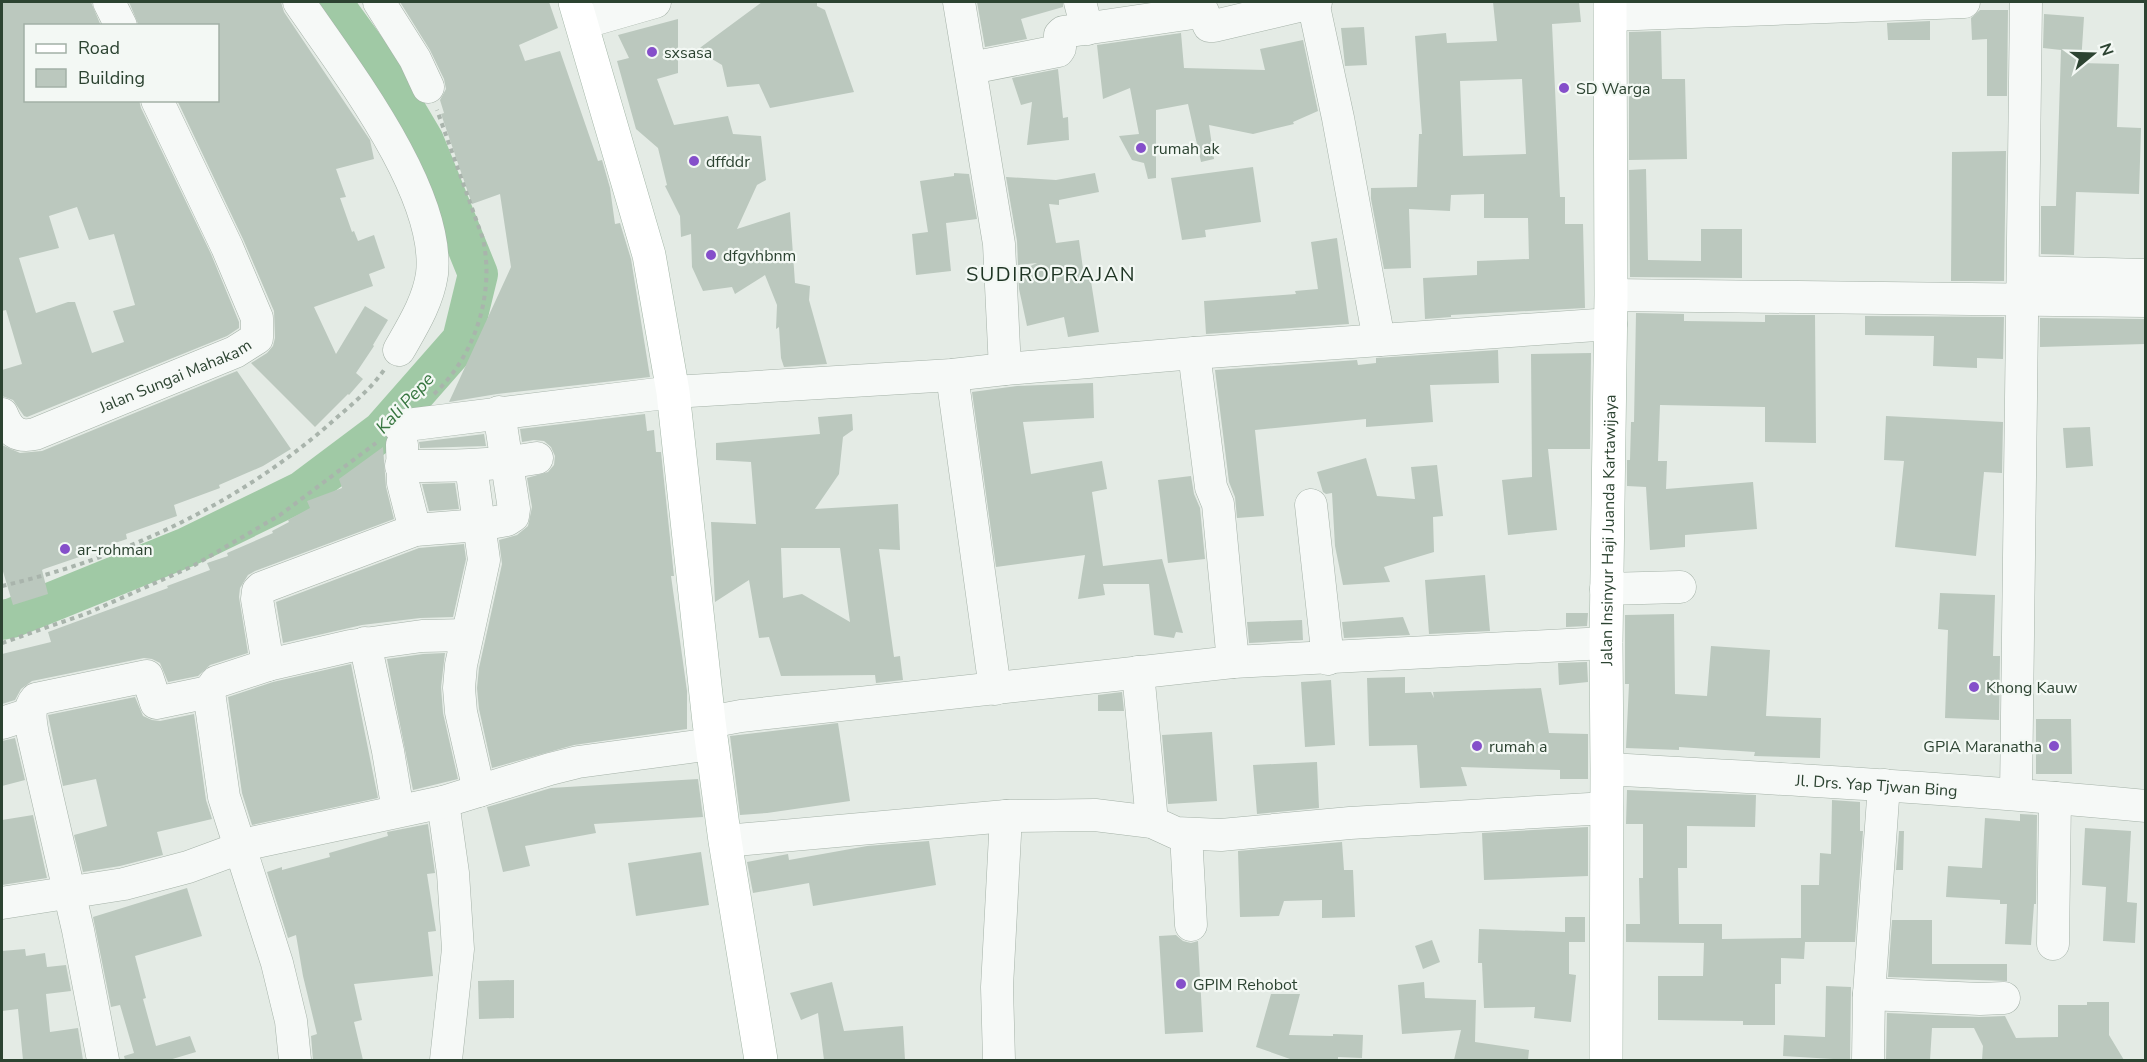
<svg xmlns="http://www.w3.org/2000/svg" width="2147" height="1062" font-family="'Nunito Sans',sans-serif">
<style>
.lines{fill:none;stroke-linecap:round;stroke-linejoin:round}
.stream{stroke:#a0c9a5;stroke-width:7}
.river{stroke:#a0c9a5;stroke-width:40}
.building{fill:#bbc8be;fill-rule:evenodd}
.minor-casing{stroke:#a5b2a8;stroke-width:33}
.major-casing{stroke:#a3b6a7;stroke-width:34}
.path{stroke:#a9b4ac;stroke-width:4;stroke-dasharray:4.5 4.5;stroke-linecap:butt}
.minor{stroke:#f6f9f7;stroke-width:32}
.major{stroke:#fff;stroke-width:33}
.poi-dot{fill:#854fca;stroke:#f3f8f4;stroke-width:2}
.labels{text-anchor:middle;stroke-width:4.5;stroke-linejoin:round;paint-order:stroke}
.poi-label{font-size:16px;fill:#2c4331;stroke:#f3f8f4;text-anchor:start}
.street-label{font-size:16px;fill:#2c4331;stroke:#f3f8f4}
.water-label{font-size:18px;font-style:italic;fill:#377640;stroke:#f3f8f4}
.quarter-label{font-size:20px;letter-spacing:1.5px;fill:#1e3423;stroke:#f3f8f4}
</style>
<rect width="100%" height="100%" fill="#e4ebe5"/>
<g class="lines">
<!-- stream -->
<path class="stream" d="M388 81 412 69"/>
<!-- river -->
<path class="river" d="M2 620 12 618 187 547 302 491 382 431 462 340 478 274 424 141 385 75 332 2"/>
</g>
<!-- building -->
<path class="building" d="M2 2H91L101 26H26V100H139L141 108 211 254 239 322V328L227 336 27 417 24 416 13 400 2 396V370L22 364 6 310 2 311ZM77 207 89 240 114 234 135 305 113 311 124 342 92 353 75 302H68L36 313 19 258 59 248 49 216Z
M129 2H281L284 12 370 140 374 159 336 169 346 197 340 198 352 232 354 231 358 241 374 235 385 268 369 274 373 286 314 307 336 354 365 306 388 320 373 345 374 346 356 373 363 379 349 395 348 394 315 427 251 363 267 353 273 346 275 338 274 311 243 239 177 100H218V26H139Z
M400 2H549L558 28 519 45 525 61 560 51 598 161 602 160 610 188 615 224 620 223 631 259 650 377 497 394 449 402 511 267 500 194 472 204 441 114 444 113 440 100 446 89 444 79 430 50Z
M762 2H817V6L825 10 854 92 770 108 759 84 727 87 722 65 697 50Z
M977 2H1063V7L1021 19 1027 39 985 47Z
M1493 2H1579L1581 22 1552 24 1560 197H1565V224H1583L1585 308 1451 315V317L1425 319 1423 278 1477 275V261L1529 259 1528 218H1484V194L1451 195 1450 211 1409 209 1411 268 1384 269 1371 199V188L1417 187 1419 134H1422L1415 36 1446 33 1447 43 1497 41ZM1522 79 1526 154 1463 156 1460 81Z
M1980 10H2008L2007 96H1987V39L1972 40 1971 18Z
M2044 14 2084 17 2081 63 2119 64 2117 127 2141 128 2139 194 2076 192 2074 255 2041 254V206H2056L2061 50 2043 48Z
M678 19V73L657 79 674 125 728 116 733 134 761 136 766 180 757 185 737 229 790 212 795 283 810 286 809 300 827 364 784 367 781 358 779 327 776 329 777 305 765 275 735 294 732 287 703 291 692 267 691 234 681 237 680 216 665 186 667 185 658 148 636 129 617 61 629 58 618 35Z
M1930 21V40H1888L1887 23Z
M1364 27 1367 65 1345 66 1341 28Z
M1661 31 1662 79H1685L1687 159 1629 160V32Z
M1181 33 1184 68 1265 70 1260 49 1303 40 1318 111 1293 122 1294 124 1253 134 1209 125 1214 159 1201 162 1188 104 1156 110V178L1148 179 1144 163 1132 160 1119 136 1139 134 1130 88 1103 99 1097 45Z
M1058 69 1063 118 1068 117 1069 140 1027 145 1032 102 1021 105 1012 78Z
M2006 151 2004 281H1951L1952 152Z
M1253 167 1261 222 1205 230 1206 237 1182 240 1171 178Z
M1646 169 1648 260 1701 261V229H1742V278L1630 277 1629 170Z
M954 173 969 174 977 219 946 223 951 271 916 275 912 234 928 232 920 181 954 176Z
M1095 173 1099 192 1059 200V205L1049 204 1056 243 1079 240 1084 276 1090 275 1099 332 1068 337 1064 317 1027 326 1019 289 1018 272 1037 263 1018 265 1017 241 1006 177 1056 180Z
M1337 238 1349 324 1206 334 1204 301 1296 294 1295 291 1318 289 1311 242Z
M1636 313 1684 314V321L1765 322V315H1815L1816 443 1765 442V407L1660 405 1658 461H1667L1666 489 1753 482 1757 529 1685 535V547L1650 550 1646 487 1627 486V460H1630L1631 422H1634Z
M1865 316 2004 317 2003 359 1977 358V368L1933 366 1934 336 1865 335Z
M2040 318 2145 319V344L2040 347Z
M1498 350 1499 383 1430 385 1433 422 1366 427V419L1255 430 1264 516 1237 518 1235 497 1229 482 1215 370 1357 360 1358 365 1376 363V358Z
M1591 353 1590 449H1548L1557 530 1508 535 1502 480 1532 477 1531 354Z
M237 371 291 449 263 466 219 485 220 488 174 505 177 516 126 534 127 539 88 552V554L44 569 42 570 48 594 13 605 2 568V445L20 453 42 451Z
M1093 383 1094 418 1023 422 1031 474 1102 461 1107 489 1092 492 1103 566 1162 559 1183 633 1176 632 1174 638 1154 635 1149 584H1103L1105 595 1078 599 1085 555 996 567 972 392 1017 386Z
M645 414 647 431 654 430 656 452H661L674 576H671L687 691V729L574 745 492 768 479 709 477 688 479 668 502 564 499 540 517 535 528 526 532 507 527 478 548 472 554 465 555 456 551 447 544 441 534 440 522 442 520 429Z
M852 414 853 430 843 437 839 474 815 509 898 504 900 550 879 549 894 657 900 656 903 680 876 683 875 675 781 676 769 637 759 638 749 580 715 602 711 522 756 524 751 462 716 460V443L820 434 818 417ZM781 548H840L850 622 802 594 783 598Z
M1886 416 2003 422 2002 473 1984 472 1976 556 1895 547 1904 461 1884 460Z
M2090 427 2093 466 2066 468 2063 428Z
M484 434 486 446 420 448 419 442Z
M383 447 386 487 394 519 255 571 248 575 240 588 239 597 248 653 210 665 198 676 168 682 160 663 152 659 144 658 32 681 21 689 15 700 2 704V654L51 642 48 632 168 588 167 586 210 570 207 563 228 556 227 553 273 533 272 531 289 522 288 520 310 508 307 501 342 488 339 479Z
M1366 458 1377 496 1415 499 1411 467 1437 465 1443 516 1433 517 1434 552 1384 567 1390 582 1343 585 1335 546 1332 493 1326 494 1323 492 1317 472Z
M1191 476 1194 494 1200 508 1205 559 1168 563 1158 480Z
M455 483 459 509 429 511 422 484Z
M464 544 466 559 453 617 420 618 362 625 283 643 276 602 419 548Z
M1485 575 1490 631 1429 634 1425 580Z
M1940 593 1995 595 1993 656H2000L1999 720 1945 718 1948 630 1938 629Z
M1566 613H1588L1587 626 1566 627Z
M1674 614 1675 694 1707 696 1711 646 1770 650 1766 716 1821 718 1820 758 1754 756 1755 752 1679 747V750L1626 748 1629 684H1625V615Z
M1403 617 1410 635 1344 638 1342 622Z
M1302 620 1303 640 1249 643 1247 622Z
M445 653 441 687 443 713 458 779 413 790 387 659 423 654Z
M1587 662 1588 682 1559 685 1558 663Z
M351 664 378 798 252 825 242 793 228 697 273 682Z
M1405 677V693L1431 692 1434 698 1433 692 1541 688 1549 733 1588 734V779H1560V770L1461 767 1467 786 1420 788 1417 745 1369 746 1367 678Z
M1331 680 1335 745 1305 747 1301 682Z
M1122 692 1124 711H1098V695Z
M135 697 143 716 152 720 160 721 194 714 206 800 212 819 157 832 163 855 120 866 83 872 74 835 107 826 96 779 63 786 48 715Z
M2036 719H2071L2072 774H2036Z
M838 723 850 801 767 813 740 815 730 736Z
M1212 732 1217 801 1168 804 1162 735Z
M15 738 25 780 2 786V741Z
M1317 762 1319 808 1257 814 1253 765Z
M698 779 703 817 594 824 596 833 525 846 530 866 503 872 487 807 551 788Z
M1627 790 1756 795 1755 827 1687 826V868H1678L1679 924H1722V939L1801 938V885H1819L1820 853 1831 854 1832 800 1860 802V831H1863L1855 942H1805L1804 959 1781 958V984H1775V1025H1743V1021L1658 1020V976H1703L1704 943 1626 942V924H1640L1639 878H1643V824H1626Z
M2020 814 2037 815 2036 904H2034L2031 945 2005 944 2007 904H2000V900L1946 897 1948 866 1982 868 1985 818 2020 821Z
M33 815 47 878 2 885V820Z
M428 824 435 873 427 874 436 931 428 932 433 976 354 984 362 1020 354 1022 363 1060H313L311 1036 317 1034 303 976 296 935 288 938 267 872 282 867V870L330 857 329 853 388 836 387 832Z
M1588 827V876L1484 880 1482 833Z
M2085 828 2131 831 2127 902 2137 903 2135 943 2103 941 2106 887 2082 885Z
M1899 831H1904L1903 870H1896Z
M929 841 936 885 813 906 809 883 753 893 747 862 788 854 789 860 867 846Z
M1342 842 1344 870H1353L1355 917 1322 918V900L1284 901 1279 916 1240 917 1238 851Z
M701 852 709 905 636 916 628 863Z
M187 888 202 936 135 956 146 998 143 999 156 1046 190 1036 196 1052 169 1060H125L124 1056 134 1053 120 1005 111 1007 93 917Z
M1565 917H1585V942H1569V974L1576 975 1571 1022 1534 1018 1535 1007 1484 1008 1482 963H1478L1479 929 1565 932Z
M1892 920H1932V964H2007V981L1888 977Z
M1176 935 1183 941 1191 943 1198 941 1203 1032 1165 1034 1159 936Z
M1432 940 1440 962 1423 969 1415 946Z
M25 949 26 956 45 953 47 967 66 965 71 991 46 994 50 1032 78 1028 83 1060H23L18 1009 2 1011V951Z
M514 980V1018L479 1019 478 981Z
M832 982 844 1031 903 1026 905 1060H824L818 1013 801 1020 790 993Z
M1424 982 1425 998 1476 1000 1475 1042 1529 1050 1528 1060H1454L1461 1030 1402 1034 1398 985Z
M1826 986 1851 987 1850 1060 1783 1056 1784 1035 1825 1037Z
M1271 994H1300L1289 1035 1333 1036V1034L1363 1035 1362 1058 1338 1057V1060H1293L1256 1047Z
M2087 1002H2109V1035L2124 1060H1982L1983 1046 1974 1028H1932L1930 1060H1886L1887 1013 1979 1017 2005 1016 2016 1038 2058 1037V1005H2087Z"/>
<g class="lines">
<defs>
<g id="minor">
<path d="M109 2 121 26"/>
<path d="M299 2C344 68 441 192 432 274 428 302 412 327 399 350"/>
<path d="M379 2 415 59 428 87"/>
<path d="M959 2 999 244 1005 369"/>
<path d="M1080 2 1087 29"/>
<path d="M1313 2 1338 118 1379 340"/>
<path d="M1610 15 1964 2"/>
<path d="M582 23 655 2"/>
<path d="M971 68 1058 51 1060 48V35L1063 32 1200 12H1203L1209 26H1214L1316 2"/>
<path d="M2023 272 2146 275"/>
<path d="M1611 295 2146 301"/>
<path d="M1194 353 1211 487 1218 504 1233 662"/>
<path d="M952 375 995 689"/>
<path id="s1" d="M2 414C9 431 17 438 35 434L235 352 257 338V318L227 247 157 100"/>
<path d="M399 426 673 392 952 375 1005 369 1194 353 1611 324"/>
<path d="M402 445 403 483 415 530"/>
<path d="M401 466C447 466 492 466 537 458"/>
<path d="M471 466 484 560 461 665 459 688 461 712 479 791"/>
<path d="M1311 505 1328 659"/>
<path d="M1606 589 1680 587"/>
<path d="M365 643 388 751 398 811"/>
<path d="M268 665 257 599 258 591 261 588 415 530 479 525 507 520 513 516 514 509 499 412"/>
<path d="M1138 672 1152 822"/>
<path d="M709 722 741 716 1233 662 1606 643"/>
<path d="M2 723 30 714"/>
<path id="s2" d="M1607 769C1787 779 1966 789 2146 806"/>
<path d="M2016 794 2026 2"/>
<path d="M443 802 453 873 458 949 446 1060"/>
<path d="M1186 834 1191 925"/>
<path d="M725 841 1006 816 1095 815 1152 822 1176 833 1221 835 1350 823 1607 808"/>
<path d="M2 903 124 884 188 867 256 842 443 802 550 769 578 762 712 744"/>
<path d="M2053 944 2055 798"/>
<path d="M1869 994 1980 999 2004 998"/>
<path d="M103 1060 78 930 33 735C31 723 27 709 36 699L147 676 156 703 209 692"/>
<path d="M295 1060 291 1021 277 963 224 797 209 692 216 682 268 665 350 646 422 636 467 635"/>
<path d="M999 1060 997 987 1006 816"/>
<path d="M1868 1060 1869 994 1884 785"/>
</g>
<g id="major">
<path d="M575 2 649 255 673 392 709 722 725 841 761 1060"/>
<path id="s3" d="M1606 1060 1607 769 1606 643 1611 295 1610 2"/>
</g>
</defs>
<!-- minor casing -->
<use href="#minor" class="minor-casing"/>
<!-- major casing -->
<use href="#major" class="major-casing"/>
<!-- path -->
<path class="path" d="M434 394C475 356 495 294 483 239L437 110
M2 586C123 558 239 504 333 421 351 405 370 390 384 370
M2 643 88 613 193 566 280 515 376 443"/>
<!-- minor -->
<use href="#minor" class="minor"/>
<!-- major -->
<use href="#major" class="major"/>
</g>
<!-- markers -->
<g class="poi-dot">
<circle cx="652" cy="52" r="6"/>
<circle cx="1564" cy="88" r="6"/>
<circle cx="1141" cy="148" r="6"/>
<circle cx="694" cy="161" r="6"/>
<circle cx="711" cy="255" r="6"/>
<circle cx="65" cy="549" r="6"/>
<circle cx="1974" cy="687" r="6"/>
<circle cx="1477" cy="746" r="6"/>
<circle cx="2054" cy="746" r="6"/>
<circle cx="1181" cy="984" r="6"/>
</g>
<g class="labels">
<!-- poi labels -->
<g class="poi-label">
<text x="664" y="58">sxsasa</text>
<text x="1576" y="94">SD Warga</text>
<text x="1153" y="154">rumah ak</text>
<text x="706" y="167">dffddr</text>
<text x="723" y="261">dfgvhbnm</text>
<text x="77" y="555">ar-rohman</text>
<text x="1986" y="693">Khong Kauw</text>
<text x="1489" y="752">rumah a</text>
<text x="2042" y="752" text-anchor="end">GPIA Maranatha</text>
<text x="1193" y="990">GPIM Rehobot</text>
</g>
<!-- street labels -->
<g class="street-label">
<text dy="6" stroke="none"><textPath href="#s1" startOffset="195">Jalan Sungai Mahakam</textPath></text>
<text dy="6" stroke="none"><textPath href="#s3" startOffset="530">Jalan Insinyur Haji Juanda Kartawijaya</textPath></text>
<text dy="6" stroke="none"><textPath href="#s2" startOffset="270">Jl. Drs. Yap Tjwan Bing</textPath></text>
</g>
<!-- water labels -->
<g class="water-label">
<text transform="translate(405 403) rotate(-47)" y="6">Kali Pepe</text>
</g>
<!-- quarter labels -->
<g class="quarter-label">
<text x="1051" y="281">SUDIROPRAJAN</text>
</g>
</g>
<!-- border -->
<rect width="2147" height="1062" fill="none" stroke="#2c4331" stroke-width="6"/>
<!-- legend -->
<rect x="24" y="24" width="195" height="78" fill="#f3f8f4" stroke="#a3b0a6" stroke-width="1.5"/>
<rect x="36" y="44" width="30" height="9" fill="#ffffff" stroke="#a3b0a6" stroke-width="1.5"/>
<text x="78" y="54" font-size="18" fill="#2c4331">Road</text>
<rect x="36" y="69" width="30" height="18" fill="#bbc8be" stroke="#a3b0a6" stroke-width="1.5"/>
<text x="78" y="84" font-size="18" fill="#2c4331">Building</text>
<!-- north arrow -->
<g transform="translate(2093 54) rotate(71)" stroke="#f3f8f4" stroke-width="4.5" paint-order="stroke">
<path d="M0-4.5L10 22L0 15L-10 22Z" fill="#2c4331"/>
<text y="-9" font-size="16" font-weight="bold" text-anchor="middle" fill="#2c4331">N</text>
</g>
</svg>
